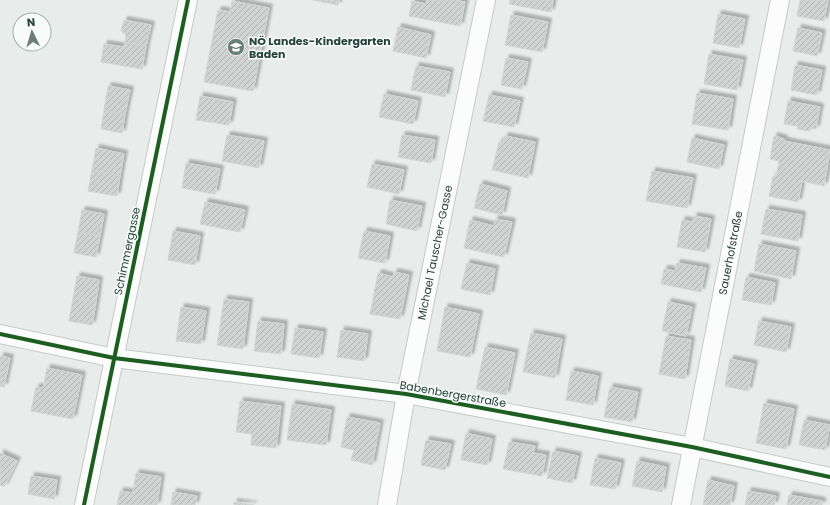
<svg xmlns="http://www.w3.org/2000/svg" width="830" height="505" font-family="Poppins,sans-serif">
<style>
.building{fill:url(#building-hatch);stroke:#d1d6d4;filter:url(#shadow)}
.lines{fill:none;stroke-linecap:round;stroke-linejoin:round}
.minor-casing{stroke:#c5cac8;stroke-width:20}
.minor{stroke:#fcfcfc;stroke-width:18}
.cycleway-casing{stroke:#f7fbf9;stroke-width:6}
.cycleway{stroke:#1b5e20;stroke-width:4}
.labels{text-anchor:middle;stroke-width:3;stroke-linejoin:round;paint-order:stroke}
.poi-label{font-size:11px;font-weight:bold;fill:#24423a;stroke:#f7fbf9;text-anchor:start}
.street-label{font-size:11px;fill:#24423a;stroke:#f7fbf9}
</style>
<defs>
<pattern id="building-hatch" width="6" height="6" patternUnits="userSpaceOnUse"><rect width="6" height="6" fill="#cfd4d2"/><path d="M-1 1l2-2M0 6l6-6M5 7l2-2" fill="none" stroke="#b2b7b5"/></pattern>
<filter id="shadow"><feDropShadow dx="3.5" dy="-3.5" stdDeviation="1" flood-color="#0004"/></filter>
</defs>
<rect width="100%" height="100%" fill="#e8edeb"/>
<!-- building -->
<path class="building" d="M313 0H339L338 5Z
M427 0H455L465 2 460 26 409 16 412 1 426 4Z
M510 0H553L551 12 509 4Z
M800 0H828L824 21 797 16Z
M232 1 269 8 253 91 204 82 218 10 230 12Z
M718 14 745 19 739 48 713 43Z
M511 15 548 22 542 52 505 45Z
M124 20 151 25 146 46 125 42 126 35 121 31Z
M398 27 431 35 426 58 393 51Z
M798 28 822 33 817 56 793 51Z
M125 42 146 46 142 69 101 62 104 44 124 47Z
M709 54 743 60 737 90 704 84Z
M506 58 528 62 522 89 501 85Z
M795 65 822 70 817 95 791 90Z
M416 66 450 72 445 97 411 90Z
M108 86 130 90 125 114 104 110Z
M697 93 733 99 728 130 692 124Z
M384 94 418 101 413 124 379 117Z
M489 95 520 101 514 127 483 121Z
M200 96 233 102 229 125 196 120Z
M788 101 820 107 816 129 811 128 810 131 797 129 798 126 784 124Z
M104 110 125 114 122 133 101 129Z
M227 135 264 141 259 168 222 161Z
M402 135 435 140 431 163 398 157Z
M505 136 535 142 528 178 492 170 499 142 503 143Z
M774 136 784 139V141L830 150 824 186 802 181 798 202 769 196 773 176 776 177 779 161 770 159Z
M692 138 724 145 719 169 687 162Z
M96 148 124 154 120 176 92 170Z
M186 163 220 169 215 194 182 188Z
M372 164 404 170 399 194 367 187Z
M92 170 120 176 117 196 88 191Z
M652 171 693 178 687 208 646 201Z
M480 184 507 191 502 215 474 208Z
M390 200 422 206 417 231 386 224Z
M205 202 245 210 240 232 200 224Z
M766 209 802 215 798 241 761 234Z
M82 210 104 214 100 236 78 232Z
M694 216 711 219 705 252 677 247 682 220 693 222Z
M495 219 512 222 504 257 464 248 470 220 494 226Z
M173 231 200 236 195 265 168 260Z
M364 231 390 236 385 263 358 258Z
M78 232 100 236 96 257 74 253Z
M759 244 796 251 791 279 754 271Z
M467 263 495 269 490 295 461 289Z
M677 263 706 268 701 292 661 284 664 269 675 271Z
M394 272 409 275 400 319 370 314 378 273 393 277Z
M77 276 99 280 96 302 73 298Z
M746 277 775 283 771 305 742 300Z
M73 298 96 302 92 325 69 321Z
M224 299 249 302 243 349 217 345Z
M668 302 692 307 686 336 662 331Z
M181 307 206 311 201 344 176 341Z
M445 307 479 314 470 357 437 351Z
M258 321 284 324 281 354 254 351Z
M759 321 791 327 786 352 754 345Z
M295 328 323 332 319 358 291 354Z
M341 330 368 334 364 361 337 357Z
M531 333 562 339 555 378 523 372Z
M666 336 691 340 685 379 659 374Z
M485 347 515 353 506 395 476 389Z
M0 356 10 358 4 387 0 386Z
M730 359 754 364 748 391 725 386Z
M47 368 82 375 73 419 31 411 36 387 43 388Z
M571 371 598 376 593 405 566 400Z
M610 387 638 392 632 422 604 417Z
M240 401 281 406 276 448 251 445 252 434 236 432Z
M764 403 794 409 786 449 756 443Z
M292 404 331 410 326 445 287 440Z
M347 417 380 423 372 465 351 460 354 450 341 447Z
M804 420 830 425 825 450 799 445Z
M466 433 492 439 487 465 461 460Z
M426 440 451 444 445 470 421 465Z
M509 442 535 446 533 453 546 455 542 476 503 469Z
M553 451 578 456 572 483 547 478Z
M0 453 17 461 4 487 0 485Z
M595 458 621 463 615 489 590 485Z
M637 461 666 467 662 492 632 486Z
M136 473 161 477 157 505H117L120 491 133 493Z
M31 476 57 480 54 499 28 494Z
M708 480 734 486 730 505H703Z
M748 491 776 496 774 505H745Z
M173 492 197 496 195 505H171Z
M789 495 822 501V505H787Z
M234 502 254 505H234Z"/>
<g class="lines">
<defs>
<g id="minor">
<path d="M0 334 114 358 406 394 692 447 830 477"/>
<path d="M84 505 188 0"/>
<path id="s1" d="M387 505 406 394 486 0"/>
<path id="s2" d="M681 505 780 0"/>
</g>
</defs>
<!-- minor casing -->
<use href="#minor" class="minor-casing"/>
<!-- minor -->
<use href="#minor" class="minor"/>
<defs>
<path id="cycleway" d="M0 334 114 358 406 394 692 447 830 477
M84 505 188 0"/>
</defs>
<!-- cycleway casing -->
<use href="#cycleway" class="cycleway-casing"/>
<!-- cycleway -->
<use href="#cycleway" class="cycleway"/>
</g>
<!-- icons -->
<defs>
<symbol id="school-disc" viewBox="-11 -11 22 22"><circle r="9.5" fill="#697e78" stroke="#f7fbf9"/><path d="M0-5L7-2L0 1L-7-2ZM-4 1L0 2.5L4 1V4Q0 6-4 4Z" fill="#fff"/></symbol>
</defs>
<g fill-rule="evenodd">
<use href="#school-disc" x="226" y="37" width="20" height="20"/>
</g>
<g class="labels">
<!-- poi labels -->
<g class="poi-label">
<text x="249" y="45">NÖ Landes-Kindergarten<tspan x="249" dy="13">Baden</tspan></text>
</g>
<!-- street labels -->
<g class="street-label">
<text transform="translate(127 251) rotate(-78)" y="4">Schimmergasse</text>
<text dy="4" stroke="none"><textPath href="#s1" startOffset="257">Michael Tauscher-Gasse</textPath></text>
<text dy="4" stroke="none"><textPath href="#s2" startOffset="257">Sauerhofstraße</textPath></text>
<text transform="translate(453 394) rotate(10)" y="4">Babenbergerstraße</text>
</g>
</g>
<!-- north arrow -->
<g transform="translate(32 32) rotate(355)"><circle r="19" fill="#f7fbf9" stroke="#a3b1ad"/>
<path d="M0-3L7 15L0 10L-7 15Z" fill="#697e78"/>
<text y="-6" font-size="11" font-weight="bold" text-anchor="middle" fill="#24423a">N</text>
</g>
</svg>
